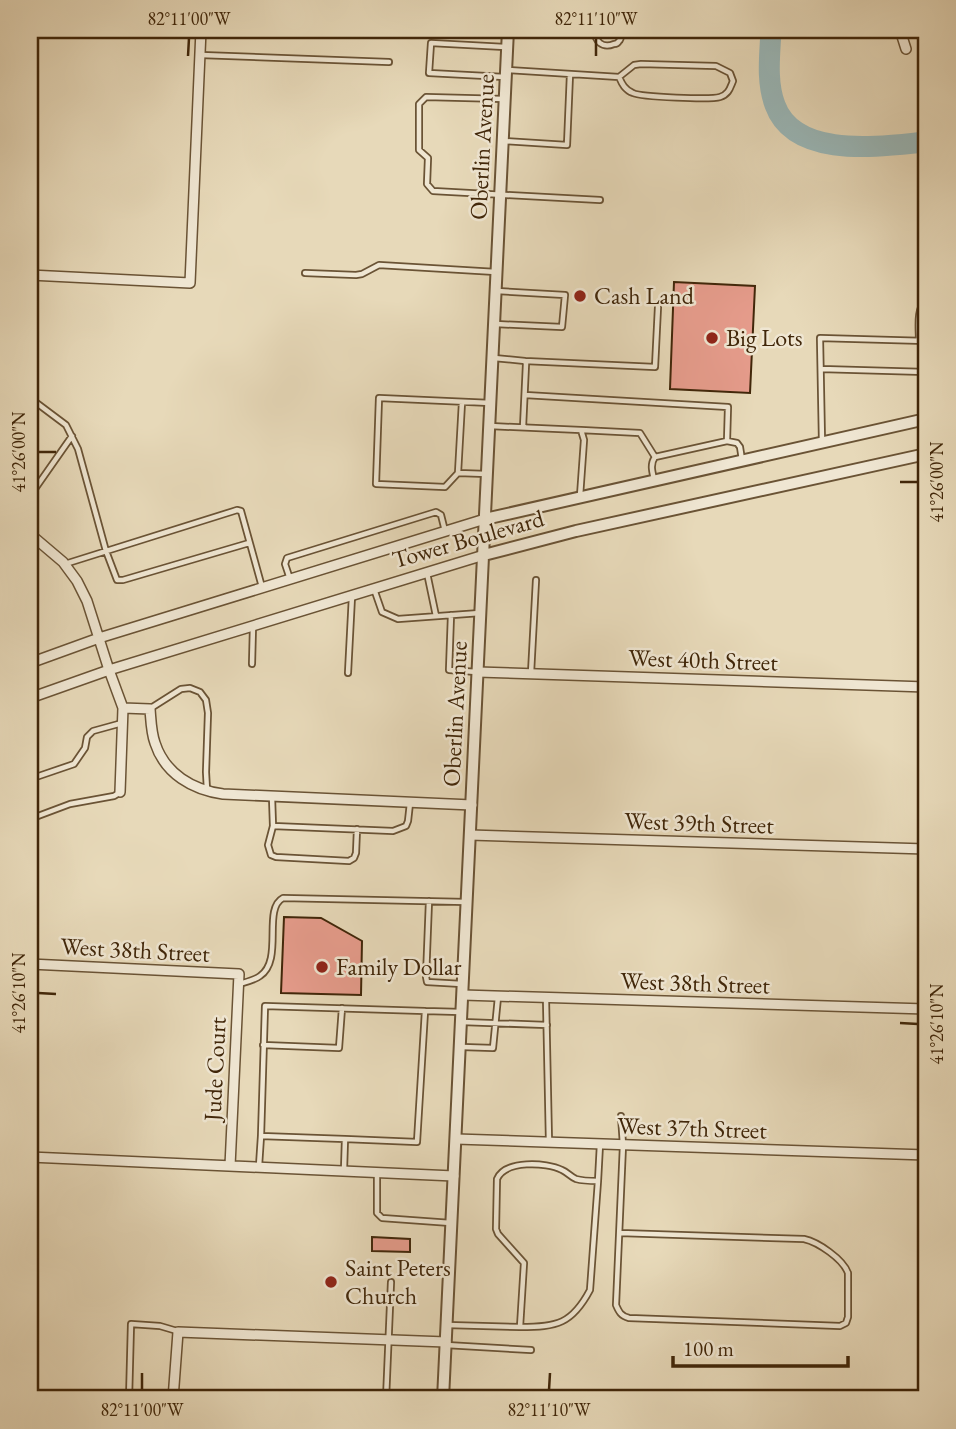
<svg xmlns="http://www.w3.org/2000/svg" width="956" height="1429" font-family="'EB Garamond',serif">
<style>
.lines{fill:none;stroke-linecap:round;stroke-linejoin:round}
.river{stroke:#9ab8b9;stroke-width:21}
.building{fill:#e69c8c;stroke:#402609;stroke-width:2}
.service-casing{stroke:#6a5335;stroke-width:8}
.minor-casing{stroke:#6a5335;stroke-width:12}
.tertiary-casing{stroke:#6a5335;stroke-width:14}
.service{stroke:#efe6d2;stroke-width:4.5}
.minor{stroke:#efe6d2;stroke-width:9}
.tertiary{stroke:#efe6d2;stroke-width:10}
.ticks{fill:none;stroke:#402609;stroke-width:2.5}
.poi-dot{fill:#8f2418;stroke:#efe6d2;stroke-width:2.5}
.labels{text-anchor:middle;stroke-width:5;stroke-linejoin:round;paint-order:stroke}
.street-label{font-size:24px;fill:#402609;stroke:#efe6d2}
.poi-label{font-size:24px;fill:#402609;stroke:#efe6d2;text-anchor:start}
.neatline{fill:none;stroke:#402609;stroke-width:2.5}
.ticks-label{font-size:18px;text-anchor:middle;fill:#402609}
</style>
<rect width="100%" height="100%" fill="#e7d9b9"/>
<filter id="stains"><feTurbulence type="fractalNoise" baseFrequency=".00286" numOctaves="4"/><feColorMatrix values="0 0 0 0 .2 0 0 0 0 .09 0 0 0 0 .02 0 0 0 .5 -.17"/></filter>
<radialGradient id="worn" r=".72"><stop offset=".6" stop-color="#630" stop-opacity="0"/><stop offset="1" stop-color="#630" stop-opacity=".3"/></radialGradient>
<g class="lines">
<!-- river -->
<path class="river" d="M771 30C770 54 766 81 775 105 795 160 882 146 926 142"/>
</g>
<!-- building -->
<path class="building" d="M674 282 755 286 750 393 670 389Z
M284 917 321 918 362 941 361 995 281 993Z
M372 1237 410 1239V1252L372 1251Z"/>
<g class="lines">
<defs>
<path id="service" d="M594 30C595 41 602 49 614 44 616 44 618 43 619 41 622 39 621 33 621 30
M201 55 389 62
M507 70 619 77 634 65 641 64 716 66 730 73 733 81C730 88 729 94 720 97 711 100 641 97 633 93 625 90 622 84 619 77
M505 77 429 73 431 43 505 47
M504 99 426 97 419 104V150L428 158 427 184 433 191 600 200
M503 141 567 145 570 74
M305 273 356 275 362 274 379 265 496 272
M496 324 562 327 565 295 497 291
M919 341C919 327 916 310 926 299
M494 358 525 361 526 364 523 427
M525 361 655 367 658 307
M821 369 926 372
M525 395 728 407 727 441
M30 398 66 425 78 449 106 551 117 580H123L249 543
M462 402 458 473 445 487 376 484 379 398 491 403
M490 426 581 430 584 440 580 496
M581 430 640 433 655 457
M822 442 820 338 926 341
M458 473 487 474
M654 479C652 471 650 464 655 457L727 441 737 443 740 447 742 460
M30 496 72 436
M65 564 237 510 241 511 262 587
M427 573 436 616
M290 579 285 564 287 558 436 512 441 515 445 531
M374 589 382 612 398 619 480 613
M451 615 449 670 477 672
M252 664 253 626
M348 673 352 596
M531 673 536 580
M151 708 181 689 190 688 200 692 206 700 208 713 206 772 207 790
M30 777 33 778 74 764 85 748 87 737 93 731 122 723
M272 797 273 826 393 831 406 826 408 821 410 803
M30 819 70 804 114 796 119 793
M273 826 268 845 271 855 276 857 349 861 354 858 356 853 357 829
M429 901 426 977 427 982 462 984
M239 984C246 982 255 980 260 976 284 960 262 909 283 898L466 902
M546 999 549 1142
M462 1022 547 1025
M263 1045 339 1048 342 1008
M462 1047 493 1048 498 997
M261 1136 265 1006 425 1011
M259 1166 261 1136 345 1139
M344 1170 345 1139 417 1142 425 1011 461 1012
M377 1173V1213L382 1218 451 1223
M620 1233 804 1239C818 1242 843 1259 848 1273V1317L846 1323 840 1326 629 1318C621 1316 619 1312 616 1305L623 1145 621 1116
M447 1325 520 1327 524 1263 498 1234 496 1229 497 1179C505 1160 546 1162 562 1170 567 1172 571 1177 576 1179 583 1181 591 1181 598 1181L600 1144
M520 1327C557 1327 572 1324 590 1290L598 1181
M446 1345 531 1350
M129 1399 131 1324 160 1326 177 1331
M386 1399 391 1282"/>
<path id="minor" d="M900 30 906 49
M30 275 190 283 201 30
M30 534 63 562 77 581 87 601 109 670 123 708 120 792
M30 663 99 638 485 519
M478 672 926 687
M30 698 109 670 484 555
M123 708 150 709C151 720 151 732 155 743 165 774 193 790 223 794L472 805
M470 835 926 849
M30 964 239 974 230 1166
M463 995 926 1009
M456 1139 926 1155
M30 1157 454 1176
M173 1399 178 1332 446 1342"/>
<path id="tertiary" d="M485 519 926 419
M484 555 576 531 926 454
M443 1399 508 30"/>
</defs>
<!-- service casing -->
<use href="#service" class="service-casing"/>
<!-- minor casing -->
<use href="#minor" class="minor-casing"/>
<!-- tertiary casing -->
<use href="#tertiary" class="tertiary-casing"/>
<!-- service -->
<use href="#service" class="service"/>
<!-- minor -->
<use href="#minor" class="minor"/>
<!-- tertiary -->
<use href="#tertiary" class="tertiary"/>
</g>
<!-- ticks -->
<path class="ticks" d="M188 56 189 38M596 56V38M38 452H56M900 482H918M38 993 56 994M900 1023 918 1024M142 1390V1373M549 1390 550 1373"/>
<!-- markers -->
<g class="poi-dot">
<circle cx="580" cy="296" r="7"/>
<circle cx="712" cy="338" r="7"/>
<circle cx="322" cy="967" r="7"/>
<circle cx="331" cy="1282" r="7"/>
</g>
<g class="labels">
<!-- street labels -->
<g class="street-label">
<text transform="translate(482 147) rotate(-87)" y="8">Oberlin Avenue</text>
<text transform="translate(468 539) rotate(-16)" y="8">Tower Boulevard</text>
<text transform="translate(703 660) rotate(2)" y="8">West 40th Street</text>
<text transform="translate(455 714) rotate(-87)" y="8">Oberlin Avenue</text>
<text transform="translate(699 823) rotate(2)" y="8">West 39th Street</text>
<text transform="translate(135 950) rotate(3)" y="8">West 38th Street</text>
<text transform="translate(695 983) rotate(2)" y="8">West 38th Street</text>
<text transform="translate(215 1069) rotate(-87)" y="8">Jude Court</text>
<text transform="translate(692 1128) rotate(2)" y="8">West 37th Street</text>
</g>
<!-- poi labels -->
<g class="poi-label">
<text x="594" y="304">Cash Land</text>
<text x="726" y="346">Big Lots</text>
<text x="336" y="975">Family Dollar</text>
<text x="345" y="1276">Saint Peters<tspan x="345" dy="28">Church</tspan></text>
</g>
</g>
<!-- margin -->
<rect width="956" height="1429" fill="none" stroke="#e7d9b9" stroke-width="77"/>
<!-- scale -->
<path d="M673 1356v10h175v-10" fill="none" stroke="#402609" stroke-width="3.5"/>
<text x="683" y="1356" font-size="21" fill="#402609" stroke="#efe6d2" stroke-width="5" paint-order="stroke">100 m</text>
<rect x="38" y="38" width="880" height="1352" class="neatline"/>
<g class="ticks-label">
<text x="189" y="25">82°11'00"W</text>
<text x="596" y="25">82°11'10"W</text>
<text transform="translate(19 452) rotate(-90)" y="6">41°26'00"N</text>
<text transform="translate(937 482) rotate(-90)" y="6">41°26'00"N</text>
<text transform="translate(19 993) rotate(-90)" y="6">41°26'10"N</text>
<text transform="translate(937 1024) rotate(-90)" y="6">41°26'10"N</text>
<text x="142" y="1416">82°11'00"W</text>
<text x="549" y="1416">82°11'10"W</text>
</g>
<rect width="100%" height="100%" filter="url(#stains)"/>
<rect width="100%" height="100%" fill="url(#worn)"/>
</svg>
